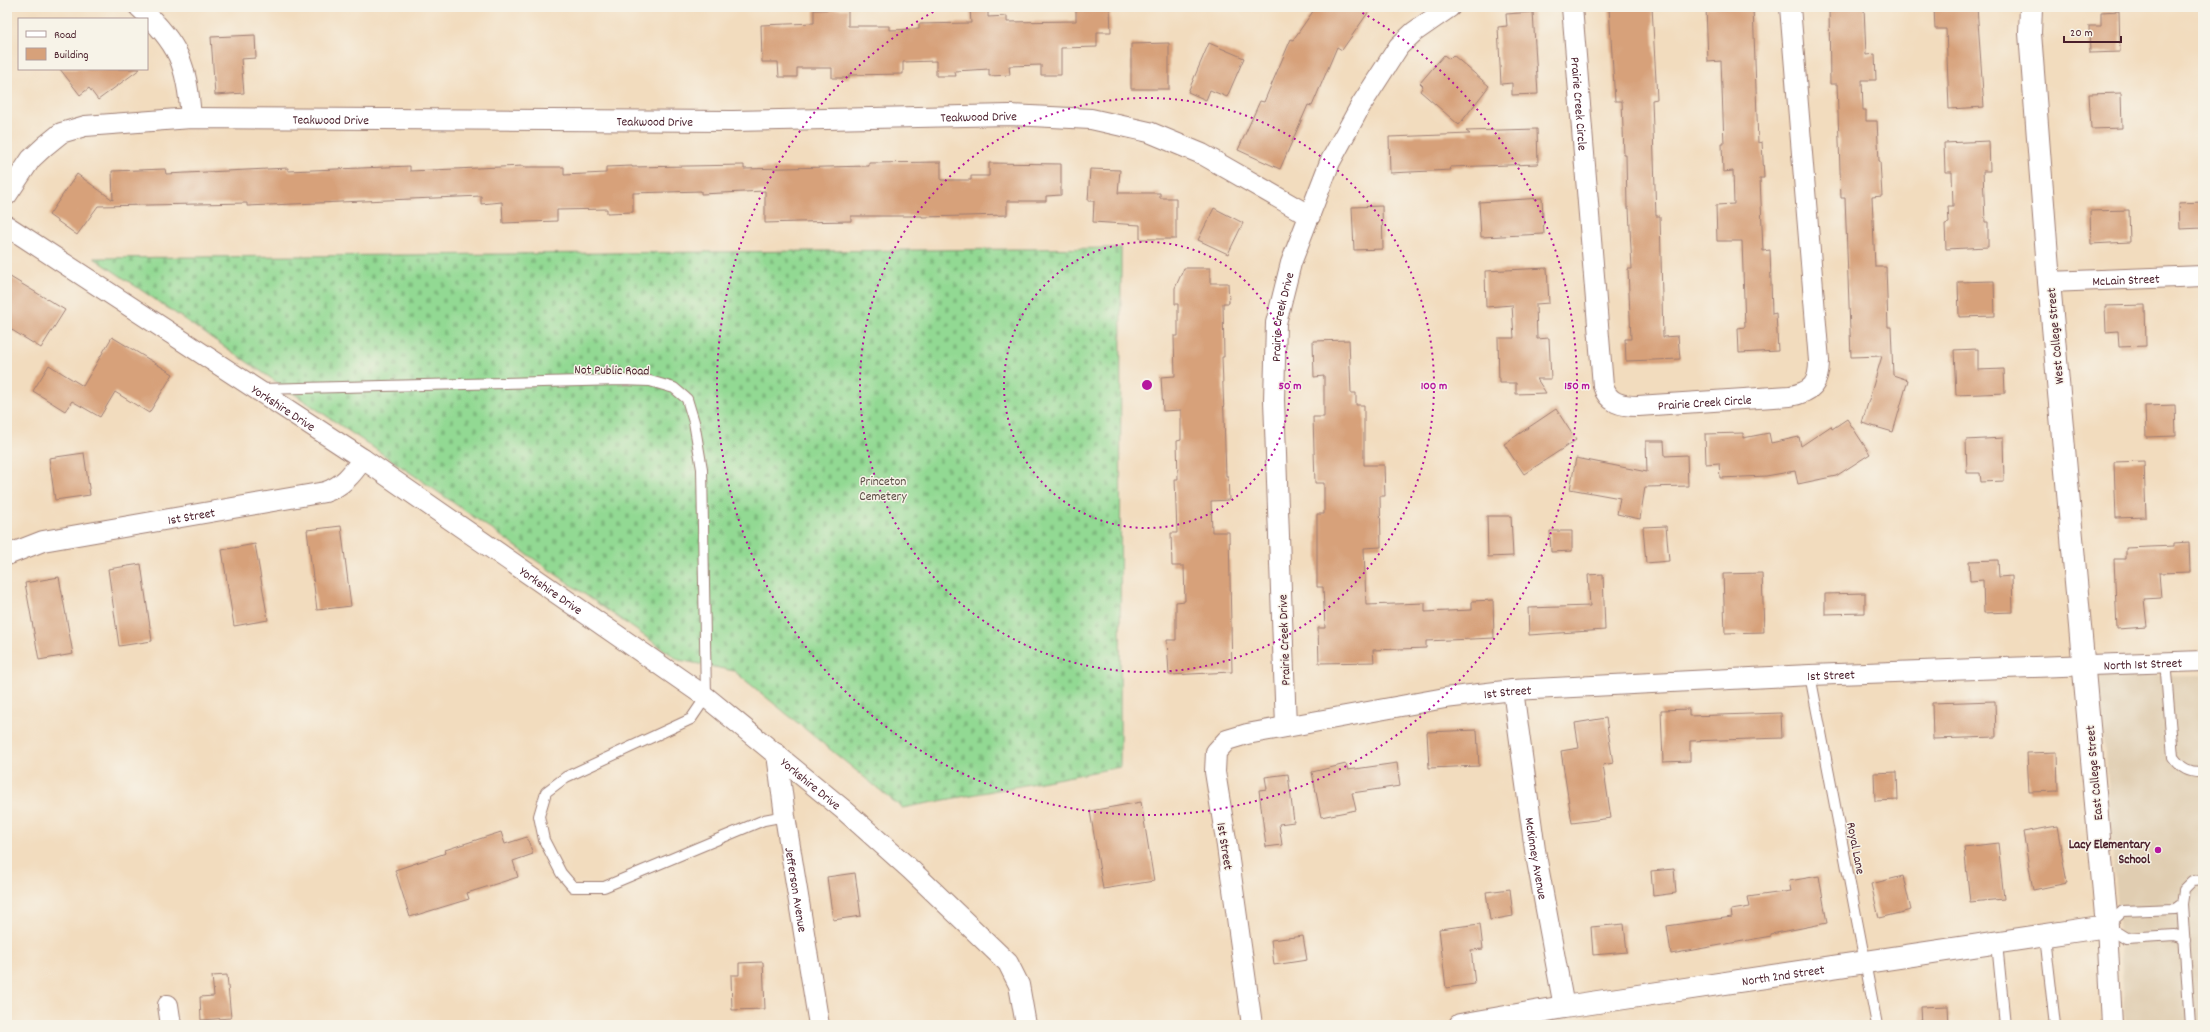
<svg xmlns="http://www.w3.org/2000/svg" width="2210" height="1032" font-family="Dekko,sans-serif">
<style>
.built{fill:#e0cdb1}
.cemetery{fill:url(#cemetery-stones);stroke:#6e7c5f}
.building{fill:#d7a17a}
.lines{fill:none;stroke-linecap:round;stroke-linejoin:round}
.service-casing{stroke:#9e7e74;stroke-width:12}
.minor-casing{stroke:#9e7e74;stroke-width:22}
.tertiary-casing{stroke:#9e7e74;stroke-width:24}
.service{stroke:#fff;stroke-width:10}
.minor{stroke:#fff;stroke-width:20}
.tertiary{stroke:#fff;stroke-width:22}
.ring{fill:none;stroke:#b5179e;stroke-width:2;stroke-dasharray:2 4}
.poi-dot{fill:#b5179e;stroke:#f7f3e8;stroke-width:1.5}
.labels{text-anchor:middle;stroke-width:3;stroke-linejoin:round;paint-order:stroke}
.street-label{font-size:13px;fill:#4a1f2b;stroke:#f7f3e8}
.park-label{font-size:13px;fill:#5c4e45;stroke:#f7f3e8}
.poi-label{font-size:13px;font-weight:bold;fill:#4a1f2b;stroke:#f7f3e8;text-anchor:end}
.centre{fill:#b5179e;stroke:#f7f3e8;stroke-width:2}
.ring-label{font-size:12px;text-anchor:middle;font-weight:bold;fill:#b5179e;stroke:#f7f3e8;stroke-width:3;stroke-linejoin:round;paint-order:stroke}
</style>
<defs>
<pattern id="cemetery-stones" width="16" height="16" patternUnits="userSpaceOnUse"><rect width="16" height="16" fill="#92d993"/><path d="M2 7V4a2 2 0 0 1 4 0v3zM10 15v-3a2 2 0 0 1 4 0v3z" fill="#7fba7f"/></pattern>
</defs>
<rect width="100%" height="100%" fill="#f7f3e8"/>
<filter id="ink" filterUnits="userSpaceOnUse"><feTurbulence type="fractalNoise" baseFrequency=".025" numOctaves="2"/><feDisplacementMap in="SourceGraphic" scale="8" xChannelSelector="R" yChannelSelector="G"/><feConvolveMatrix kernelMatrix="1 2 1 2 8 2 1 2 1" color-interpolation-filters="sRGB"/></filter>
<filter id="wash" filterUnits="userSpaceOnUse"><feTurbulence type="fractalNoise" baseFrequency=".012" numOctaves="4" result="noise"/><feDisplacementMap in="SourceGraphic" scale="16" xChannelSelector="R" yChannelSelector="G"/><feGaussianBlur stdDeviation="0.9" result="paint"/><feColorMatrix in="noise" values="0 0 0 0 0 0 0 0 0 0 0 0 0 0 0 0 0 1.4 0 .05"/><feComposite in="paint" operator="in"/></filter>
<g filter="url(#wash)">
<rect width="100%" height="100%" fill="#f2dcbe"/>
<!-- built -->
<path class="built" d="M2099 675H2203V1025H2126Z"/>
<!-- cemetery -->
<path class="cemetery" d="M1121 248 1120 767 902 808 734 671 679 660 415 476 94 258Z"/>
<g id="blocks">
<!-- building -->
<path class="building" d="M1316 7H1372L1342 50 1337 47 1312 106 1308 105 1280 169 1238 150 1260 101 1264 102 1291 39 1293 40Z
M1609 7H1652L1657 99 1652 100 1656 216H1660L1663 337 1678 336 1680 359 1626 361 1625 339H1631L1628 269H1632L1629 208H1627L1626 155H1624L1622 101H1615Z
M1706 7H1753L1758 143 1762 142 1764 178H1760L1763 251 1770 250 1772 314 1776 313 1778 351 1739 353 1738 328 1745 327 1742 241H1717L1716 205 1734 204 1733 171 1723 172 1722 144H1724L1721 61 1708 62Z
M1829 7H1864L1866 55 1875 54 1876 80H1862L1863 110H1866V121H1877L1879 161H1880L1882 196 1872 197 1875 267H1886L1888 327H1891L1893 375 1908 380 1893 432 1862 423 1882 356 1851 357 1845 198H1841L1837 84H1830Z
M1934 7H1977L1984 107 1949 109 1946 29H1935Z
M988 8V17L1007 16V22L1076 21V9L1110 8 1111 32H1097V47L1061 48V75H1041V65L1009 66 1010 75 989 76V69L955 71 956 76H936V61L903 62V74L849 75V78H832V68H797V77H779L778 62H762L761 25 814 23V10L848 9V26H889V30L919 29V24L971 23 970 9Z
M2119 11 2120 52 2090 53 2089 26H2101V12Z
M1533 12 1538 94 1512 95V83L1501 84 1498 27 1507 26 1506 14Z
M255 35 256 58 241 59 244 93 215 95 211 37Z
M1169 43V89H1131V44Z
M1209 43 1244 58 1227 97 1210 90 1206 100 1188 92Z
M1444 55 1449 59 1453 55 1489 86 1459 125 1420 91 1423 86 1420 83Z
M60 69H140L98 100 89 88 80 95Z
M2121 93 2122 128 2091 129 2089 94Z
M1537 129 1538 164 1450 167 1451 170 1390 173 1389 137 1470 134 1466 131Z
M1989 141 1990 171H1983L1985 222H1988V247L1946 249 1945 224 1949 223 1948 206H1953L1952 172H1945L1944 143Z
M941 162V180H971V176H989V163L1061 164V195L1046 196V201H1007V215L922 217V216H851V221L798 222 765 223V191L701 194V191L633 193V212L607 213V209L557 210V221L503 223 502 202 481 204V196L247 206V203L98 206 77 235 49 215 77 174 113 200 112 171 165 169 166 174 288 168V171L410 166V171L523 166V167H564V175L606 173V167L632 166V167L744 165V169L869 166V163Z
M1090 169 1120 170 1118 193H1160V198H1176V239H1140V225L1093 222 1094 201H1088Z
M1542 198 1544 234 1481 237 1479 202Z
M2203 202V228L2180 229 2179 203Z
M1382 206 1383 249 1354 250 1352 207Z
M1214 208 1243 223 1228 254 1198 240Z
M2129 210 2130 242 2091 244 2090 211Z
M1184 268H1210V283H1228L1229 303H1223L1224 357H1222L1226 476H1228L1229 500 1211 501 1212 532H1229L1232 672 1169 675 1167 640H1176V602L1185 601 1184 566H1172L1171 533H1177L1175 479H1178L1177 441 1181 440V410L1163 411 1161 377 1175 376 1174 336H1178V304H1175V288Z
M1547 268 1549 303 1536 304 1537 339 1549 338 1551 379H1537L1546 393 1516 394V383H1499L1498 338H1514L1512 305 1486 307 1485 271Z
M7 275 65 310 41 348 7 327Z
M1994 281 1995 316 1959 317 1958 282Z
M2145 305 2146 346 2119 347 2118 331 2106 332 2105 306Z
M112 337 173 374 149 413 115 392 100 417 72 401 65 411 33 391 49 365 83 386Z
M1349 340 1351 393H1356V405H1364V465H1384L1385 496H1380L1381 547 1364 548 1366 605 1425 603V612L1472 610V601L1493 600 1494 638 1426 641V648L1373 650 1374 662 1319 663 1318 628H1325L1323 587H1317V514H1324V483H1315L1313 417H1324V376L1314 377 1313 341Z
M1978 349V370L2004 369 2005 393 1956 395 1954 350Z
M2175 405 2176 436 2146 437 2145 406Z
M1556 409 1576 440 1524 474 1504 444Z
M1847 419 1870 454 1836 476 1798 484 1795 471 1766 476 1720 478 1719 463 1706 464 1705 434 1743 433V438L1769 433 1771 443 1799 437 1801 446 1831 426 1832 429Z
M2003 438 2004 481 1981 482 1980 473H1967L1966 440Z
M1646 441H1664L1665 456 1687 455 1688 486 1645 487 1640 519 1617 514 1620 498 1570 489 1576 458 1647 472Z
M84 453 90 495 55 500 49 458Z
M2144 461 2146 517 2116 518 2114 462Z
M1487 516H1511L1513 556 1488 557Z
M341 526 351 606 317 610 307 530Z
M1666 526 1669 561 1646 563 1643 527Z
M1550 531H1572V551L1551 552Z
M2189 542 2190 572 2159 573 2161 598 2144 599 2147 627 2117 629 2114 559H2126V548L2174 546V543Z
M255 544 268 620 234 626 222 550Z
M1998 560 1999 577 2012 576 2013 612 1984 613 1983 580 1970 581 1969 561Z
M141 564 152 641 119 646 108 569Z
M1762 573 1764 632 1725 633 1723 574Z
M1603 574 1605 630 1529 635 1528 608 1590 606 1588 575Z
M59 577 73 654 39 660 25 583Z
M1865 593V613L1825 614V594Z
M1995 701 1996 737 1933 739 1932 703Z
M1689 709V716L1781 713 1782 738 1690 741V761L1663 762 1661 710Z
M1606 718 1613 763 1603 765 1611 818 1572 823 1561 751 1579 748 1575 723Z
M1477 730 1479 766 1429 768 1427 732Z
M2057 752 2058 791 2029 792 2027 753Z
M1397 763 1400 786 1352 793 1356 810 1321 817 1312 772 1346 764 1348 770Z
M1897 772 1898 800 1875 801 1874 773Z
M1288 774 1294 822 1279 824 1282 845 1266 847 1259 790 1267 789 1265 777Z
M1141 802 1154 881 1103 889 1090 811Z
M2057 826 2067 883 2033 890 2023 832Z
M501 832 505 844 527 837 533 854 513 861 518 877 467 893 469 899 410 917 395 870 446 853 445 850Z
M1998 843 2004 899 1970 902 1964 847Z
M1674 869 1676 893 1653 896 1651 871Z
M855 873 861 916 833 920 827 877Z
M1819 876 1827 923 1771 934V936L1671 954 1667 926 1732 917 1731 910 1750 907 1748 897 1791 891 1789 881Z
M1903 876 1911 910 1879 918 1871 884Z
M1510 889 1513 916 1490 920 1486 892Z
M1480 924 1483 949 1471 950 1475 984 1446 988 1439 929Z
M1624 924 1627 952 1593 955 1591 927Z
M1303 936 1307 960 1274 965 1271 940Z
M763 962 765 1009 732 1010 731 975H739V963Z
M227 975 231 1018 201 1020 200 997 214 996 212 976Z
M1948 1006 1949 1025H1921L1920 1007Z"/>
</g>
</g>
<g filter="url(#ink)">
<use href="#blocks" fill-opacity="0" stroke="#9e7e74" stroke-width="1"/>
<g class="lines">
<defs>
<path id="service" d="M261 389 621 380 650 381 674 388 687 399 694 422 702 469 706 697 691 719 566 777 546 792 539 816 544 840 561 873 573 887H604L764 820 785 816
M2165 661 2173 757C2181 768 2189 773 2203 772
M1810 675 1877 1025
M2182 904 2175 909 2123 911 2107 926 2126 938 2175 935 2181 937 2185 941
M2045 936 2055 1025
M1997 943 2005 1025
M2190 1025 2182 904 2184 890 2193 881 2203 880"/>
<g id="minor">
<path d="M139 7C179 44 187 64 191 118"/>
<path id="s1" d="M1572 7 1603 386C1608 403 1621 406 1638 406L1790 396C1812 392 1819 384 1819 361L1790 7"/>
<path id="s2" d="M7 195 31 159 45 146 61 133 85 126 191 118 733 121 1010 115 1091 119 1149 132 1202 154 1310 216"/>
<path id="s3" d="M7 226 363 459 706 697 844 810 911 870 1008 963 1019 985 1026 1025"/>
<path id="s4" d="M2049 282 2203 276"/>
<path id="s5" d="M7 555 43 541 325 492C343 486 352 474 363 459"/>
<path id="s6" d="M1513 690 1535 850 1564 1007"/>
<path id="s7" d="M1286 726 1274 400 1276 323 1291 263 1330 162 1361 105 1399 46 1414 32 1450 7"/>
<path id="s8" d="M777 754 785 816 819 1025"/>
<path d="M2107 926 2112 1025"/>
<path d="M168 1005 171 1025"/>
<path id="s9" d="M1252 1025 1227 846 1215 772 1216 752 1227 740 1247 734 1445 698 1513 690 1810 675 2203 661"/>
</g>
<g id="tertiary">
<path id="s10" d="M1460 1025 1564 1007 2107 926 2049 282 2030 33 2031 7"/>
</g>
</defs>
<!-- service casing -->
<use href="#service" class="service-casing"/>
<!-- minor casing -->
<use href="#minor" class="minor-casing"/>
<!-- tertiary casing -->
<use href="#tertiary" class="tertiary-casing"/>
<!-- service -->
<use href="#service" class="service"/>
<!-- minor -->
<use href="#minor" class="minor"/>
<!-- tertiary -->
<use href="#tertiary" class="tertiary"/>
</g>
</g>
<!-- distance rings -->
<g class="ring">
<circle cx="1147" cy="385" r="143"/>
<circle cx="1147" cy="385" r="287"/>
<path d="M1352 7A430 430 0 1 1 942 7"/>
</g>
<!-- markers -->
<circle class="poi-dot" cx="2158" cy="850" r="4"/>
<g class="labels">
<!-- street labels -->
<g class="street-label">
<text dy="5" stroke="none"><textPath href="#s1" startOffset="97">Prairie Creek Circle</textPath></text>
<text dy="5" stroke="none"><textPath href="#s2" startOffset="1002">Teakwood Drive</textPath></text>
<text dy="5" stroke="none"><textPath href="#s2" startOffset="354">Teakwood Drive</textPath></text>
<text dy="5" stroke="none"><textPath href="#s2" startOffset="678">Teakwood Drive</textPath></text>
<text dy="5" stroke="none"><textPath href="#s4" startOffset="77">McLain Street</textPath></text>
<text dy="5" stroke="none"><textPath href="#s7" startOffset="410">Prairie Creek Drive</textPath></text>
<text transform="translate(2054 336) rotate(-95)" y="5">West College Street</text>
<text transform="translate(612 369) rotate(1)" y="5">Not Public Road</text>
<text dy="5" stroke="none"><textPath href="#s1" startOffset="491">Prairie Creek Circle</textPath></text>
<text dy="5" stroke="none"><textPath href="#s3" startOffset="331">Yorkshire Drive</textPath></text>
<text dy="5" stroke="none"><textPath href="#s5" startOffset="189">1st Street</textPath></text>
<text dy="5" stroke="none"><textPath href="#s3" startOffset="655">Yorkshire Drive</textPath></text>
<text transform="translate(1283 640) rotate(-92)" y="5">Prairie Creek Drive</text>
<text dy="5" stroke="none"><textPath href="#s9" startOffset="1213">North 1st Street</textPath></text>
<text dy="5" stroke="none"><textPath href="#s9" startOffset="901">1st Street</textPath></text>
<text dy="5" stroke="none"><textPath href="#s9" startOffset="577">1st Street</textPath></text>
<text transform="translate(2093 773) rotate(-95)" y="5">East College Street</text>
<text dy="5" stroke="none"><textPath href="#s3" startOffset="979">Yorkshire Drive</textPath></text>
<text transform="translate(1226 846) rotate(81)" y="5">1st Street</text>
<text transform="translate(1857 848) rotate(79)" y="5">Royal Lane</text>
<text dy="5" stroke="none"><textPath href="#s6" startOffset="170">McKinney Avenue</textPath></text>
<text dy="5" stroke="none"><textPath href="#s8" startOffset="137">Jefferson Avenue</textPath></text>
<text dy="5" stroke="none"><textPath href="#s10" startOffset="327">North 2nd Street</textPath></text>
</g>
<!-- park labels -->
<g class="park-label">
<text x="883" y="485">Princeton<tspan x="883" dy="15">Cemetery</tspan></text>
</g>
<!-- poi labels -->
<g class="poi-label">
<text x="2150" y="848">Lacy Elementary<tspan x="2150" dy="15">School</tspan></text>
</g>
</g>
<circle cx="1147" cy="385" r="6" class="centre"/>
<g class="ring-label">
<text x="1290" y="389">50 m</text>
<text x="1434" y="389">100 m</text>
<text x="1577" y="389">150 m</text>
</g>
<!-- margin -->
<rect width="2210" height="1032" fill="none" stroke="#f7f3e8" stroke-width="24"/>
<!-- legend -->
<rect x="18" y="18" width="130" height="52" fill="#f7f3e8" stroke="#b29e9c"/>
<rect x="26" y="31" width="20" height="6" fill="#ffffff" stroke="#b29e9c"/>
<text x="54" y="38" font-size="12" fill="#4a1f2b">Road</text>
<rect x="26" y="48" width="20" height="12" fill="#d7a17a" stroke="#b29e9c"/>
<text x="54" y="58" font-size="12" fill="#4a1f2b">Building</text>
<!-- scale -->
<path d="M2064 36v6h57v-6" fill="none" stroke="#4a1f2b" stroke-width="2"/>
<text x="2070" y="36" font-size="12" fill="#4a1f2b" stroke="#f7f3e8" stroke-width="3" paint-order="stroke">20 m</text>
</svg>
